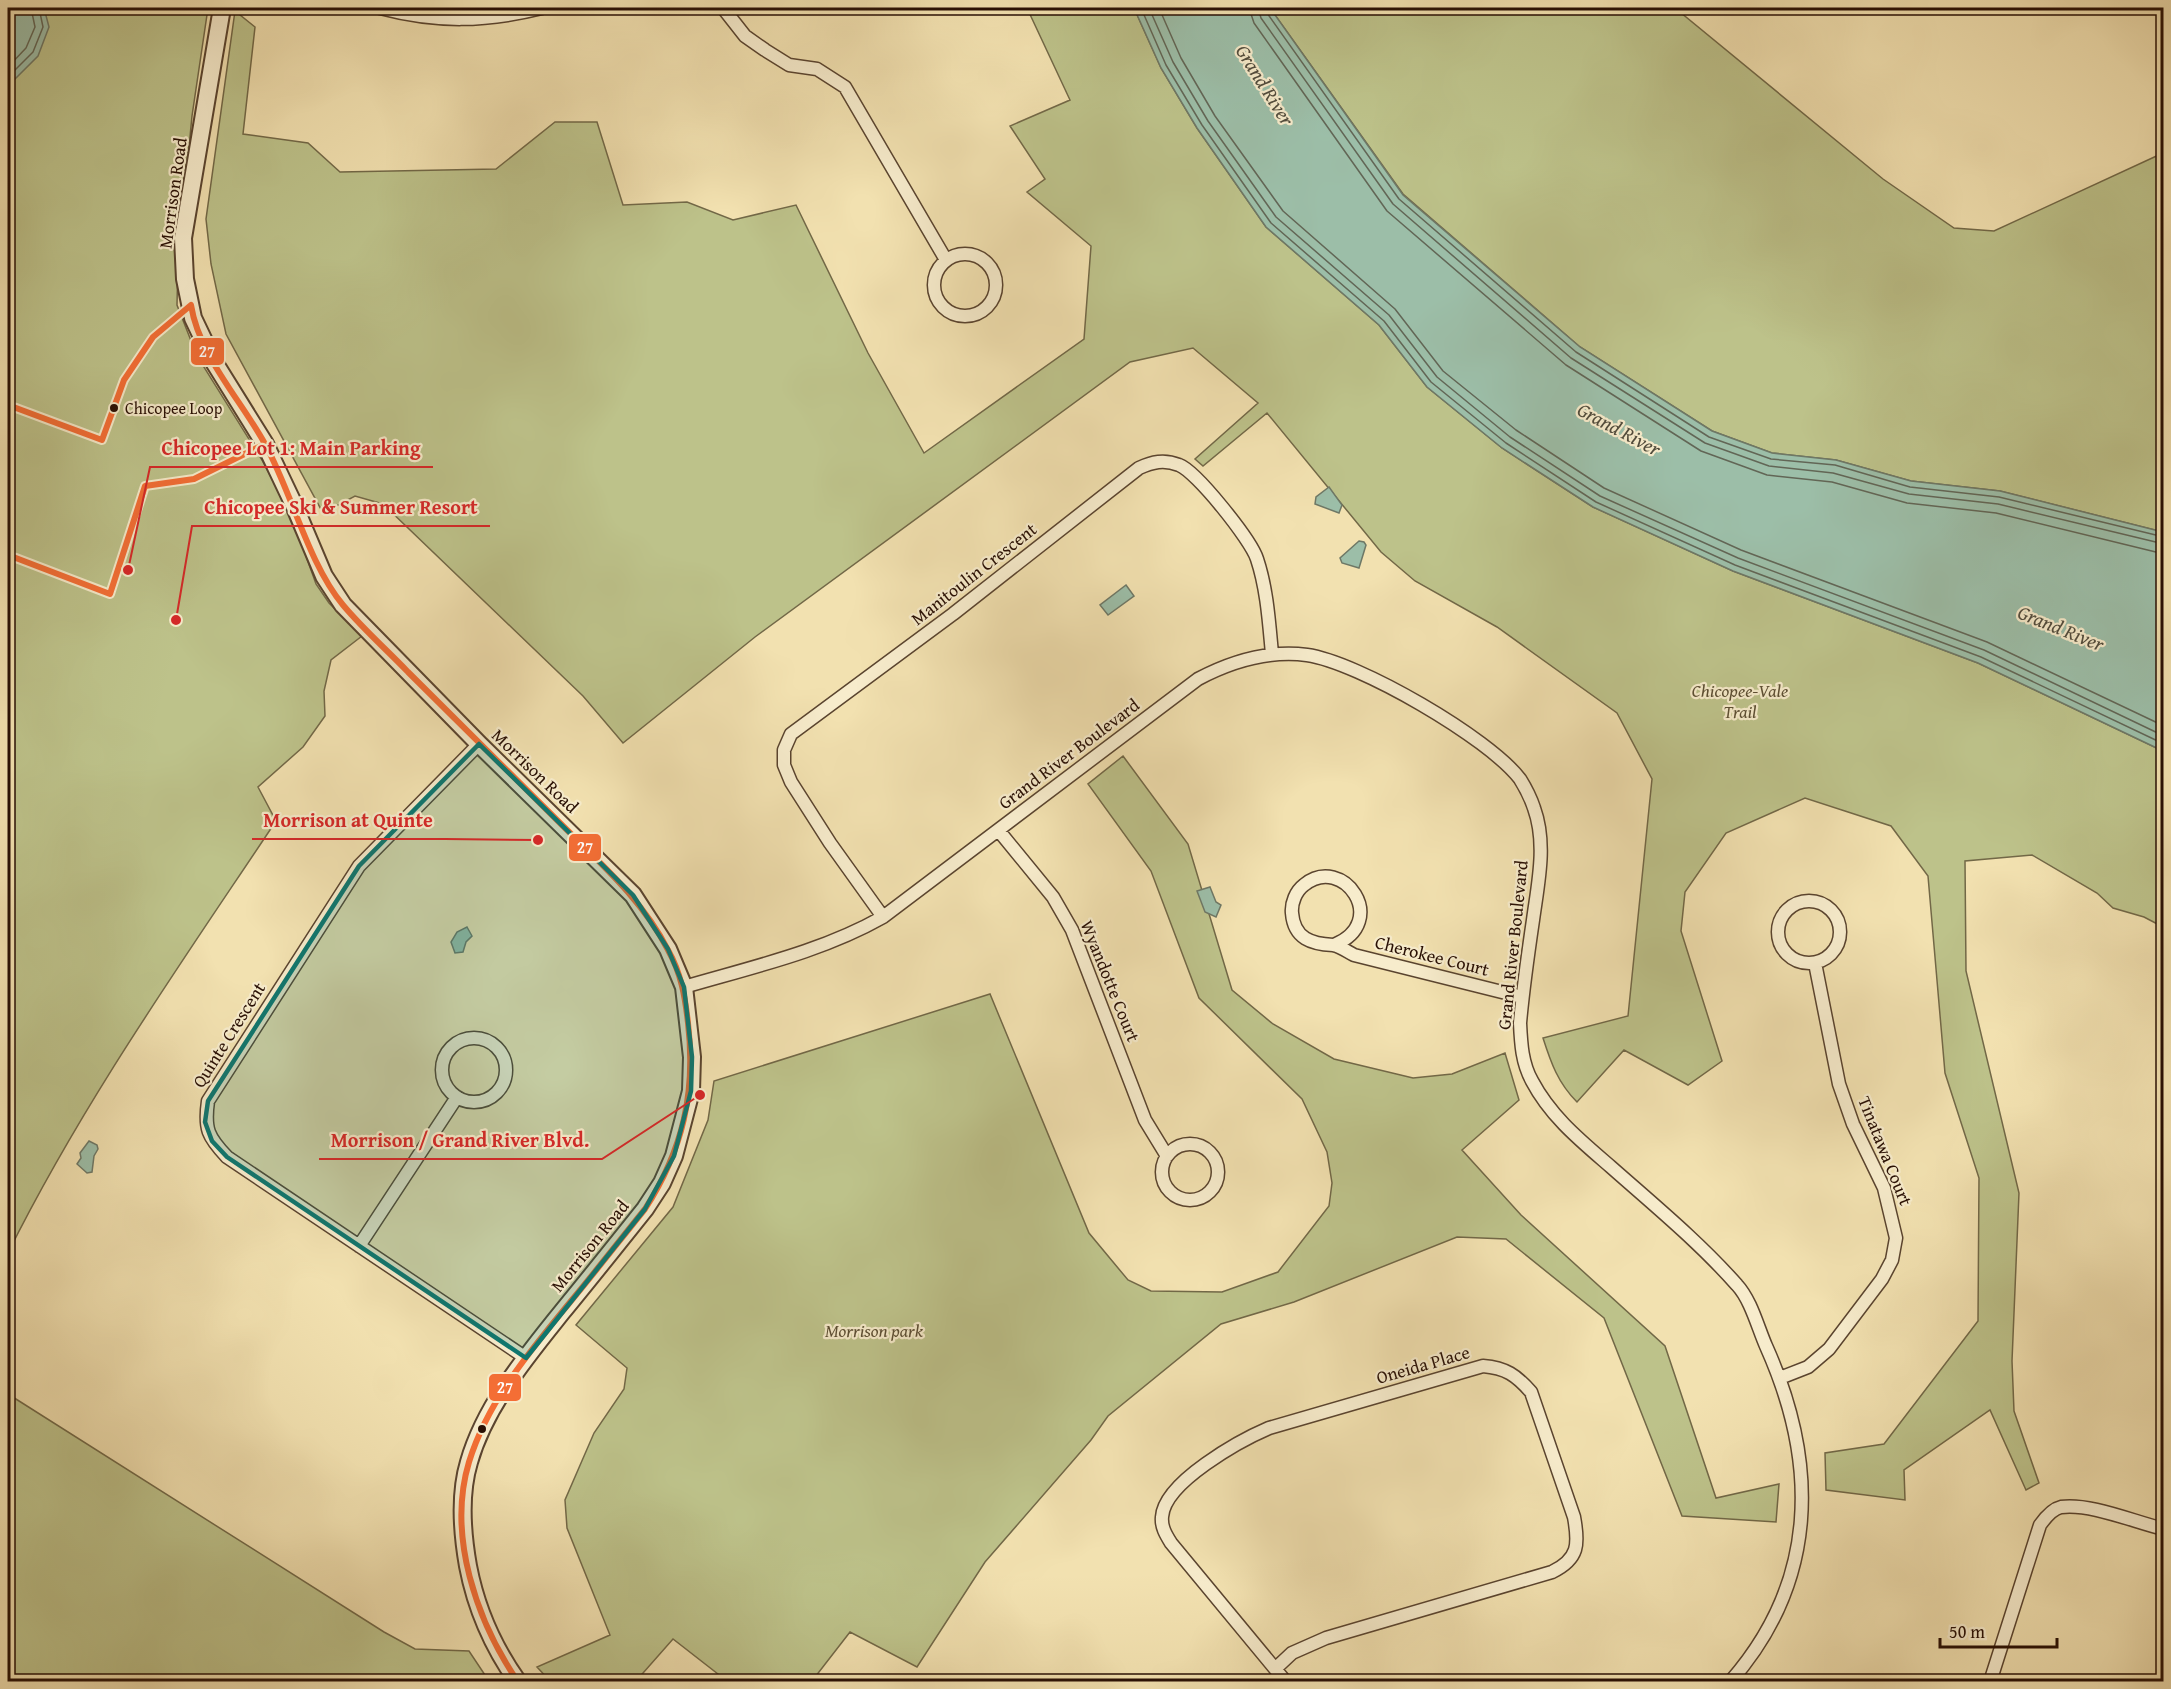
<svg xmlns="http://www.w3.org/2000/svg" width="2171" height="1689" font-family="'Gentium Book Plus',serif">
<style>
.green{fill:#bdc28a;stroke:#726847;stroke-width:1.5}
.water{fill:#9cbea8;stroke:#6e7866;stroke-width:1.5}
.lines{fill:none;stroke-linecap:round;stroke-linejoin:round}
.shore{stroke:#626656;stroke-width:1.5}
.minor-casing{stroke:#5a442f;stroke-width:15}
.tertiary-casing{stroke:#5a442f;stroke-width:20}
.minor{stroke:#f7eccc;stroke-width:12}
.tertiary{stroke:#f7eccc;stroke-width:16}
.bus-1-casing{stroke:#f7eccc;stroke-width:10}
.bus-1{stroke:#f46e35;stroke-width:6}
.marked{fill:#0f766e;fill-opacity:0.2;stroke:#0f766e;stroke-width:4.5;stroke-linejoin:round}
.bus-dot{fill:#280f04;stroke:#f7eccc;stroke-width:2}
.labels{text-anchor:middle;stroke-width:4.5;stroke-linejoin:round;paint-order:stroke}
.bus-label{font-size:16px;fill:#280f04;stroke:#f7eccc;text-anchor:start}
.street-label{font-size:18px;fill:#280f04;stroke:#f7eccc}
.park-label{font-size:18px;font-style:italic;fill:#5c4e33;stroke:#f7eccc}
.water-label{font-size:20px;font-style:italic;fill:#514c3d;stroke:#f7eccc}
.leader{fill:none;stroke:#d62828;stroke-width:2}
.callout-dot{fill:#d62828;stroke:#f7eccc;stroke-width:2}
.callout-label{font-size:20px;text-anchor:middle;font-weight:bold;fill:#d62828;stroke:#f7eccc;stroke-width:4.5;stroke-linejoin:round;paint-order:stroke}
.line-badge{stroke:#f7eccc;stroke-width:2}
.badge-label{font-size:16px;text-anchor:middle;font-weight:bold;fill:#fff}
</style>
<rect width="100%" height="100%" fill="#f2e1b0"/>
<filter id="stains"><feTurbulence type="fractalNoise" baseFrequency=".00333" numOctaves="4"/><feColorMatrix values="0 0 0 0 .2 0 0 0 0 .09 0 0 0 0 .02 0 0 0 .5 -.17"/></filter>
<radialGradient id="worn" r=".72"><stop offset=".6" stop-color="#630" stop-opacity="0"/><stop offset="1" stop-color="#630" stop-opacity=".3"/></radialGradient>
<!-- green -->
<path class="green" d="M8 8H208L192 116 178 260 177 305 197 356 262 460 292 517 316 584 329 603 362 636 331 660 324 691 325 716 303 747 258 787 276 821C182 962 83 1102 8 1253Z
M1027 8H1134L1161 68 1197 128 1266 227 1379 325 1427 387 1502 448 1593 507 1733 571 1978 663 2163 751V927L2144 917 2113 908 2097 893 2032 855 1965 861 1966 971 2019 1193 2012 1361 2014 1411 2039 1483 2026 1490 1990 1410 1904 1470 1905 1500 1826 1490 1825 1453 1884 1444 1978 1321 1979 1178 1945 1073 1928 876 1891 826 1805 798 1726 833 1685 892 1681 931 1722 1061 1688 1085 1624 1050 1577 1102C1558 1083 1551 1063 1543 1038L1628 1016 1652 779 1617 713 1497 627 1415 581 1381 552 1267 413 1203 466 1195 459 1258 403 1193 348 1130 362 755 637 623 743 583 696 383 504 355 496 323 513 226 334 211 264 206 219 235 11 255 27 243 134 308 143 340 172 496 169 555 122H597L623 205 687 202 733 220 796 205 868 353 924 453 1084 339 1091 246 1027 192 1045 179 1010 126 1070 100Z
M1270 8H1675L1883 179 1954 228 1994 231 2163 153V532L2000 491 1911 481 1836 460 1772 453 1712 431 1580 347 1403 194Z
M1123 756 1188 844 1232 990 1273 1024 1334 1059 1413 1078 1452 1074 1505 1053 1519 1100 1462 1150 1521 1215 1665 1346 1716 1498 1779 1484 1776 1522 1682 1516 1604 1318 1506 1239 1457 1237 1294 1302 1221 1324 1108 1416 1091 1440 985 1562 917 1667 850 1632 812 1681H727L673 1639 636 1681H550L537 1667 610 1635 567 1528 565 1500 594 1433 624 1389 627 1368 576 1325 673 1207 708 1120 714 1081 990 994 1089 1233 1128 1280 1151 1291 1222 1292 1278 1272 1329 1206 1332 1183 1327 1152 1302 1099 1199 998 1151 871 1088 784Z
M8 1394 384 1632 415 1649 469 1651 489 1681H8Z"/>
<!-- water -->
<path class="water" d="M8 8H44L49 27 38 56 8 86Z
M1134 8H1270L1403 195 1580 347 1712 431 1772 453 1836 460 1911 481 2000 491 2163 532V751L1978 663 1733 571 1593 507 1502 448 1427 387 1379 325 1266 227 1197 128 1161 68Z
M1329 487 1342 505 1339 513 1315 504 1316 497Z
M1359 541 1364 542 1366 545 1359 568 1342 563 1340 558Z
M1126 585 1134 596 1108 615 1100 605Z
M1210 887 1216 902 1221 905 1216 917 1205 912 1197 891Z
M467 927 472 936 466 942 463 952 455 953 451 942 457 932Z
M89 1141 97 1145 98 1149 94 1156 92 1172 87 1173 77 1164 81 1158 80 1153Z"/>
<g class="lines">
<!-- shore -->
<path class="shore" d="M1141 8 1166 65 1202 125 1271 223 1384 321 1431 382 1506 443 1596 502 1735 565 1981 657 2164 744
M1149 8 1173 62 1208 121 1276 217 1389 315 1437 377 1510 437 1600 496 1738 558 1984 650 2164 736
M1159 8 1181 58 1215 116 1283 211 1395 309 1443 371 1516 430 1604 488 1741 550 1987 642 2164 726
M1249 8 1254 23 1387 211 1566 365 1701 451 1767 475 1832 482 1907 503 1996 513 2164 554
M1258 8 1261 18 1393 204 1571 358 1705 443 1769 466 1833 473 1909 494 1998 504 2164 544
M1266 8 1267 13 1399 199 1576 352 1709 437 1771 459 1835 465 1910 487 1999 497 2164 537
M8 67 26 48 35 27 31 8
M8 77 33 52 43 27 39 8"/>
<defs>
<path id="minor" d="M380 8C437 23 485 22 542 8
M723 8 745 36 765 50 789 65 817 69 845 87 946 260
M934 285a31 31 0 1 1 62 0a31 31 0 1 1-62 0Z
M479 744 359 866 208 1101C204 1129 208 1137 227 1157L526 1358
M999 831 1053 897 1072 930 1145 1120 1167 1156
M1778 932a31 31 0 1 1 62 0a31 31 0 1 1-62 0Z
M883 917 830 843 791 782 784 765V750L791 734 953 614 1139 468C1152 462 1164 459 1179 465 1196 471 1251 540 1257 559 1267 589 1269 622 1272 654
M1334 945C1391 922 1343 853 1304 885 1296 891 1291 903 1292 913 1294 939 1312 944 1333 945 1340 946 1348 952 1354 955L1522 997
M684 987C752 967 821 952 883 917L1198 679C1232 661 1268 650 1307 655 1358 662 1489 738 1520 779 1525 787 1531 799 1534 808 1547 844 1538 883 1533 920 1528 954 1523 989 1520 1023 1521 1044 1522 1063 1532 1081 1551 1117 1581 1141 1611 1167 1654 1205 1699 1242 1737 1285 1751 1300 1758 1328 1766 1346 1819 1464 1818 1582 1730 1682
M442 1070a32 32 0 1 1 64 0a32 32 0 1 1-64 0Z
M1162 1172a28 28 0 1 1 56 0a28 28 0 1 1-56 0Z
M359 1246 457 1097
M1780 1378 1808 1367 1829 1349 1882 1279 1892 1260 1896 1238 1884 1188 1853 1124 1839 1084 1815 963
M1276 1668 1292 1653 1326 1638 1552 1572C1579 1559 1579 1544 1574 1517L1531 1392C1516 1375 1506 1368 1483 1366L1269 1428C1241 1440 1164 1482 1162 1517 1161 1527 1166 1535 1171 1543L1286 1682
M1990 1682 2040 1525C2045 1518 2052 1509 2061 1507 2091 1503 2134 1522 2164 1529"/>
<path id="tertiary" d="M222 8 183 238 185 279 193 318 214 362 265 444 294 505 324 576 343 605 479 744 633 895 668 949 684 987 692 1057 691 1091 674 1156 662 1183 645 1209C617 1244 590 1278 562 1312 526 1357 485 1406 469 1462 459 1495 462 1532 468 1566 476 1608 493 1647 518 1682"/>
</defs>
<!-- minor casing -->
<use href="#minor" class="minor-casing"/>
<!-- tertiary casing -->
<use href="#tertiary" class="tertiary-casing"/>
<!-- minor -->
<use href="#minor" class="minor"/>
<!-- tertiary -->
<use href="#tertiary" class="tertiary"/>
<defs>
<path id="bus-1" d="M8 405 102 440 124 380 153 337 191 305C199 356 241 400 265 444 292 493 308 563 343 605 363 629 387 650 408 672 458 722 508 772 559 822 599 862 642 899 668 950 681 973 685 996 688 1023 696 1092 683 1150 645 1209 620 1240 596 1271 571 1301 531 1350 488 1400 469 1462 447 1535 476 1620 518 1682
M8 555 110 594 145 486 194 479 265 444"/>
</defs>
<!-- bus-1 casing -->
<use href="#bus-1" class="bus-1-casing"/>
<!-- bus-1 -->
<use href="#bus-1" class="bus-1"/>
</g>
<!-- marked area -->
<path class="marked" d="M479 744 633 895 668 949 684 987 692 1057 691 1091 674 1156 645 1209 526 1358 227 1157 212 1141 205 1122 208 1101 359 866Z"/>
<!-- markers -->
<g class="bus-dot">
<circle cx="114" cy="408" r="5"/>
<circle cx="482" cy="1429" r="5"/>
</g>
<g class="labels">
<!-- bus labels -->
<g class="bus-label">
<text x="125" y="414">Chicopee Loop</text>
</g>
<!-- street labels -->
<g class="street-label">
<text transform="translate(173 193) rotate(-82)" y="6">Morrison Road</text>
<text transform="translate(974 574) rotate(-38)" y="6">Manitoulin Crescent</text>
<text transform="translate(1069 754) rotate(-37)" y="6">Grand River Boulevard</text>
<text transform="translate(535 771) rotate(44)" y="6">Morrison Road</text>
<text transform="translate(1513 945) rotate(-84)" y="6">Grand River Boulevard</text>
<text transform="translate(1432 956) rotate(14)" y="6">Cherokee Court</text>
<text transform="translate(1110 981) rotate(68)" y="6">Wyandotte Court</text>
<text transform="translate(229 1035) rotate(-58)" y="6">Quinte Crescent</text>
<text transform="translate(1885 1151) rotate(68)" y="6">Tinatawa Court</text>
<text transform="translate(590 1246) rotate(-51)" y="6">Morrison Road</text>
<text transform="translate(1423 1365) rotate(-16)" y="6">Oneida Place</text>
</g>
<!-- park labels -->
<g class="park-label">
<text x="1740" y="697">Chicopee-Vale<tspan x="1740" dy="21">Trail</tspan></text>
<text x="874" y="1337">Morrison park</text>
</g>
<!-- water labels -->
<g class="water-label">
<text transform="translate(1265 85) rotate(58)" y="7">Grand River</text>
<text transform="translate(1619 429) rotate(28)" y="7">Grand River</text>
<text transform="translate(2061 628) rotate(22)" y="7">Grand River</text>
</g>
</g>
<!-- callouts -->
<path class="leader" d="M128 570L150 467H433M176 620L192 526H490M538 840L445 839H252M700 1095L602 1159H319"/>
<g class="callout-dot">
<circle cx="128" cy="570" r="6"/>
<circle cx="176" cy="620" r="6"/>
<circle cx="538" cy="840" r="6"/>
<circle cx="700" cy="1095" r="6"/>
</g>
<g class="callout-label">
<text x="291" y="455">Chicopee Lot 1: Main Parking</text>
<text x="341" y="514">Chicopee Ski &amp; Summer Resort</text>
<text x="348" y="827">Morrison at Quinte</text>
<text x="460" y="1147">Morrison / Grand River Blvd.</text>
</g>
<g class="line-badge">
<rect x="190" y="337" width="35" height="29" rx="6" fill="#f46e35"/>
<rect x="568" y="833" width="34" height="29" rx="6" fill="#f46e35"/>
<rect x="488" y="1373" width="34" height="29" rx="6" fill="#f46e35"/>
</g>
<g class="badge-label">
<text x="207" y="357">27</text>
<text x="585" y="853">27</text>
<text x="505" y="1393">27</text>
</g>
<!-- margin -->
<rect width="2171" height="1689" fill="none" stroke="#f2e1b0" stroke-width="30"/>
<rect x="9" y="9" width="2153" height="1671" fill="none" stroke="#280f04" stroke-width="3"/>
<rect x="15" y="15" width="2141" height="1659" fill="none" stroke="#280f04" stroke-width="1.5"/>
<!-- scale -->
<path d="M1940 1638v9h117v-9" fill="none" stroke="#280f04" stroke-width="3"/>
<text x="1949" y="1638" font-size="18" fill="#280f04" stroke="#f7eccc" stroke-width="4.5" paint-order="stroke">50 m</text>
<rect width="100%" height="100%" filter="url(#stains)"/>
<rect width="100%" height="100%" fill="url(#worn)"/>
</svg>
